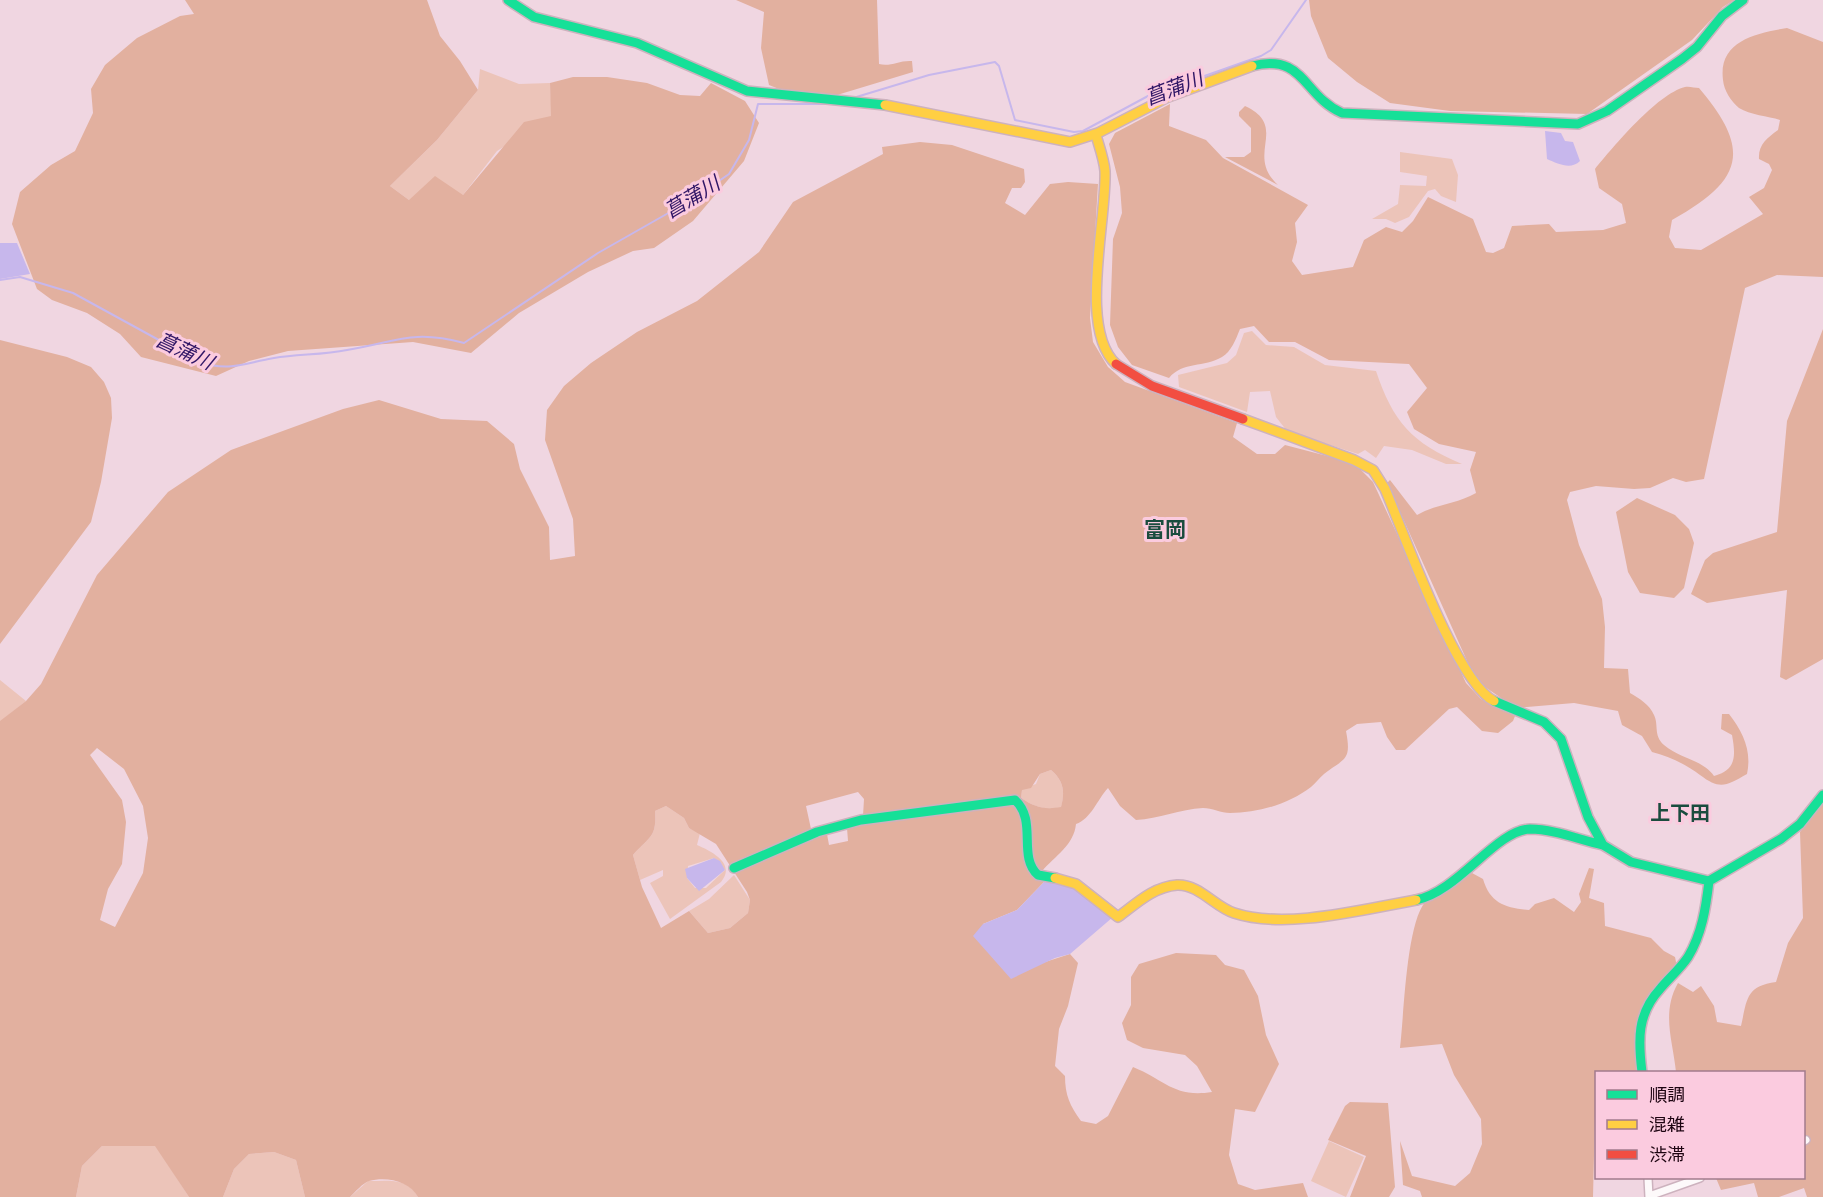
<svg xmlns="http://www.w3.org/2000/svg" width="1823" height="1197" font-family="'Sofia Sans Condensed','Noto Sans JP',sans-serif">
<style>
.green{fill:#ecc4b9;fill-rule:evenodd}
.forest{fill:#e2b09f;fill-rule:evenodd}
.water{fill:#c7b7ec}
.lines{fill:none;stroke-linecap:round;stroke-linejoin:round}
.stream{stroke:#c7b7ec;stroke-width:2}
.street-casing{stroke:#cdb2be;stroke-width:10}
.fast-casing{stroke:#cdb2be;stroke-width:12}
.slow-casing{stroke:#cdb2be;stroke-width:12}
.jam-casing{stroke:#cdb2be;stroke-width:12}
.street{stroke:#fdf9fa;stroke-width:7}
.fast{stroke:#16e098;stroke-width:9}
.slow{stroke:#ffcf43;stroke-width:9}
.jam{stroke:#f24e42;stroke-width:9}
.labels{text-anchor:middle;stroke-width:6;stroke-linejoin:round;paint-order:stroke}
.water-label{font-size:20px;font-style:italic;fill:#301666;stroke:#fbcbdf}
.neighbourhood-label{font-size:20px;font-weight:bold;fill:#1a4c3e;stroke:#fbcbdf}
.quarter-label{font-size:21px;font-weight:bold;fill:#1a4c3e;stroke:#fbcbdf}
</style>
<rect width="100%" height="100%" fill="#f0d6e1"/>
<!-- green -->
<path class="green" d="M480 69 519 84 550 83 552 116 497 151 463 195 409 200 390 186 437 140 478 90Z
M1400 152 1452 159 1458 175 1456 202 1441 196 1435 189 1428 191 1409 217 1395 223 1386 219H1372L1398 204 1400 185 1426 186 1427 176 1400 172Z
M1252 331 1266 345 1294 347 1325 365 1376 371C1393 422 1412 443 1462 464H1446L1412 450 1384 446 1376 458 1365 450 1358 454 1287 431 1276 417 1270 391 1250 392 1247 412 1179 387 1178 375 1227 363 1236 355 1244 333Z
M0 680 26 701 1 721H0Z
M1051 770C1064 781 1065 792 1061 808 1044 810 1035 807 1021 798L1022 789 1036 784 1040 774Z
M666 806 684 818 689 828 700 833 697 845C713 852 736 864 721 882L670 919 650 883 663 876V870L640 880 633 855C649 837 657 838 655 811ZM714 858 725 870 706 888H695L687 878 688 866Z
M734 875 750 900 748 913 730 928 708 933 689 911 709 899Z
M1329 1141 1364 1157 1346 1197 1311 1181Z
M102 1146H156L189 1197H76L82 1166Z
M274 1152 296 1160 305 1197H223L234 1169 249 1154Z
M368 1181C387 1181 408 1177 418 1197H350Z"/>
<!-- forest -->
<path class="forest" d="M185 0H427L440 36 460 61 478 90 437 140 390 186 409 200 435 176 463 195 524 122 551 116 550 83 573 77H607L647 83 680 95 700 96 711 83 745 101 759 123 744 161 693 221 654 248 633 251 588 272 519 313 471 353 413 342 288 351 249 361 216 376 141 357 120 334 87 313 52 300 37 289 12 224 20 192 51 165 75 151 93 113 91 89 105 65 137 38 180 16 194 14Z
M736 0H877L879 64C891 67 899 60 912 61L913 72 837 95 784 91 769 85 761 48 764 12Z
M1309 0H1734L1723 7 1692 40 1587 114 1450 111 1390 103 1357 82 1328 58 1311 16Z
M1787 28 1823 42V277L1777 275 1745 288 1704 479 1686 482 1673 478 1650 488 1634 489 1596 486 1570 492 1567 500 1579 545 1602 599 1605 627 1604 668 1628 669 1630 693C1639 698 1650 705 1654 715 1659 725 1653 735 1664 745 1680 759 1702 759 1714 776 1736 770 1736 757 1732 735L1721 729 1722 714H1729C1743 732 1752 751 1747 774 1726 786 1720 790 1700 775 1687 765 1669 756 1652 752L1642 736 1622 725 1618 711 1574 703 1516 708 1482 685 1468 663 1387 483 1390 480 1417 515C1436 504 1457 504 1476 493L1470 470 1476 452 1439 444 1414 429 1407 412 1427 388 1409 364 1329 360 1295 342H1269L1254 326 1240 329C1236 339 1231 352 1222 357 1204 368 1183 361 1169 378L1132 365 1118 347 1110 325 1113 239 1122 213 1120 187 1109 144 1115 133 1170 104 1169 126 1206 140 1223 158 1308 205 1295 223 1297 242 1292 261 1302 275 1353 267 1364 240 1386 227 1402 232 1413 221 1428 197 1473 219 1486 252 1493 253 1504 248 1512 226 1549 224 1556 232 1603 230 1626 223 1622 204 1599 188 1595 169C1613 147 1657 94 1685 87 1689 86 1695 88 1699 88 1753 151 1742 181 1672 220L1669 237 1675 248 1701 250 1763 214 1749 197 1764 188 1772 170 1769 164 1759 159C1758 145 1767 138 1778 130L1780 120C1768 116 1750 115 1739 108 1731 101 1724 91 1723 80 1718 41 1756 33 1787 28Z
M1245 106C1290 127 1244 154 1278 185L1225 157H1244L1251 152V128L1239 116V112Z
M920 142 952 145 1024 169 1025 182 1021 188H1012L1005 203 1025 215 1050 184 1068 182 1098 184 1090 318 1093 342 1108 367 1125 382 1237 423 1233 437 1257 454H1275L1285 445 1354 463 1373 482 1466 683 1481 699 1515 716 1513 721 1498 733 1482 731 1457 707 1449 709 1405 750H1396L1387 737 1381 722 1357 724 1346 731C1352 762 1344 758 1324 774 1319 778 1316 783 1311 787 1289 804 1258 813 1230 813 1221 813 1212 808 1203 808 1180 809 1159 819 1136 820L1120 806 1108 788C1097 800 1091 819 1076 824 1074 845 1055 856 1042 871L1044 882 1017 910 983 924 1042 963 1070 954 1078 963 1068 1006 1059 1029 1055 1066 1065 1076C1065 1095 1070 1106 1081 1121L1096 1124 1108 1116 1133 1067C1165 1080 1174 1098 1212 1092L1197 1066 1185 1055 1143 1048 1127 1040 1122 1023 1131 1005V977L1139 964 1176 953 1216 955 1225 965 1244 970 1258 996 1266 1035 1279 1064 1255 1112 1235 1109 1229 1155 1238 1184 1255 1190 1303 1183 1308 1197H418C410 1181 386 1176 369 1181 363 1183 355 1192 350 1197H305L296 1160 274 1152 249 1154 234 1169 223 1197H189L155 1146H102L82 1166 76 1197H0V721L26 701 41 684 97 575 168 492 231 450 343 409 379 400 441 419 487 421 514 444 520 469 549 527 550 560 575 556 573 519 545 440 547 410 564 386 591 363 637 332 697 301 759 252 793 202 883 154 882 147ZM97 748 124 769 143 806 148 838 143 873 115 927 100 920 108 889 122 864 126 822 122 800 90 755ZM1051 770C1064 781 1065 792 1061 807 1044 810 1035 807 1021 798L1022 790 1031 788 1040 774ZM858 792 864 799 863 816 847 828 848 841 829 845 827 834 819 828 811 829 806 806ZM666 806 684 818 689 828 716 844 747 892 750 900 748 913 730 928 708 933 689 911 661 928 642 887 633 855C649 837 657 838 655 811Z
M1823 329V659L1786 680 1780 677 1787 590 1707 603 1691 594 1705 560 1713 553 1777 532 1787 421Z
M0 340 67 357 91 367 104 382 111 398 112 418 101 482 91 522 0 644Z
M1637 498 1675 515 1689 529 1694 543 1684 588 1674 598 1640 593 1628 572 1616 512Z
M1823 803V1197H1807L1804 1188 1779 1197H1758L1754 1183 1721 1190 1716 1178H1804V1072H1676C1673 1041 1661 1013 1678 983L1693 992 1701 986 1714 1006 1717 1022 1741 1026C1747 1001 1745 986 1776 982L1788 943 1803 918 1800 832Z
M1589 868 1594 869 1589 898 1604 903 1605 926 1651 938 1664 951 1675 957 1677 967 1635 1029 1637 1072H1596L1593 1197H1422L1420 1191 1403 1185 1400 1141 1412 1176 1455 1186 1470 1173 1482 1144 1481 1119 1454 1075 1442 1044 1400 1048C1404 1015 1406 926 1425 902 1431 896 1462 880 1472 873L1483 879C1490 903 1505 908 1529 910L1535 904 1554 898 1574 912 1581 902 1579 894Z
M1350 1102 1388 1103 1395 1187 1389 1197H1350L1366 1156 1328 1140 1345 1106Z"/>
<!-- water -->
<path class="water" d="M1545 131 1561 133 1565 141 1573 142 1580 161C1571 170 1558 164 1547 159Z
M0 243H17L30 274 0 279Z
M714 858 720 861 725 870 699 891 687 878 685 869Z
M1044 882 1070 883 1113 917 1070 954 1055 958 1011 979 973 936 983 924 1017 910Z"/>
<g class="lines">
<!-- stream -->
<path class="stream" d="M853 98 929 75 995 62 999 66 1015 120 1074 132 1083 131 1148 96 1261 56 1271 50 1306 0
M0 280 20 277 73 293 199 362C230 372 244 363 274 358 298 354 323 355 347 350 396 342 412 329 464 343L598 253 693 199 729 174 749 140 758 104H830"/>
<defs>
<path id="street" d="M1804 1141 1806 1140
M1648 1178 1649 1197
M1649 1196 1700 1178"/>
<path id="fast" d="M508 0 534 17 637 43 747 91 885 105
M1252 66C1305 53 1302 95 1342 113L1578 124 1607 111 1682 59 1697 47 1722 16 1743 0
M1494 701 1544 722 1561 739 1588 817 1603 845 1631 862 1709 881 1781 839 1800 824 1823 795
M734 868 817 832 861 820 1015 800C1038 821 1017 856 1038 875L1055 878
M1416 900C1458 892 1496 830 1530 829 1554 829 1580 840 1603 845
M1642 1072C1638 1040 1637 1014 1660 989 1669 978 1680 969 1688 957 1702 934 1706 907 1709 881"/>
<path id="slow" d="M885 105 1070 142 1098 133 1168 97 1252 66
M1096 135C1099 146 1104 159 1105 171 1107 220 1078 329 1116 364
M1243 419 1354 460 1373 470 1385 489C1404 533 1456 682 1494 701
M1055 878 1076 884 1118 917C1137 903 1153 887 1177 885 1199 884 1215 907 1234 913 1286 930 1364 909 1416 900"/>
<path id="jam" d="M1116 364 1152 386 1243 419"/>
</defs>
<!-- street casing -->
<use href="#street" class="street-casing"/>
<!-- fast casing -->
<use href="#fast" class="fast-casing"/>
<!-- slow casing -->
<use href="#slow" class="slow-casing"/>
<!-- jam casing -->
<use href="#jam" class="jam-casing"/>
<!-- street -->
<use href="#street" class="street"/>
<!-- fast -->
<use href="#fast" class="fast"/>
<!-- slow -->
<use href="#slow" class="slow"/>
<!-- jam -->
<use href="#jam" class="jam"/>
</g>
<g class="labels">
<!-- water labels -->
<g class="water-label">
<text transform="translate(1174 88) rotate(-21)" y="7">菖蒲川</text>
<text transform="translate(692 197) rotate(-31)" y="7">菖蒲川</text>
<text transform="translate(185 351) rotate(25)" y="7">菖蒲川</text>
</g>
<!-- neighbourhood labels -->
<g class="neighbourhood-label">
<text x="1680" y="820">上下田</text>
</g>
<!-- quarter labels -->
<g class="quarter-label">
<text x="1165" y="537">富岡</text>
</g>
</g>
<!-- legend -->
<rect x="1595" y="1071" width="210" height="108" fill="#fbcbdf" stroke="#a27b8d" stroke-width="1.5"/>
<rect x="1607" y="1090" width="30" height="9" fill="#16e098" stroke="#a27b8d" stroke-width="1.5"/>
<text x="1649" y="1101" font-size="18" fill="#1d0411">順調</text>
<rect x="1607" y="1120" width="30" height="9" fill="#ffcf43" stroke="#a27b8d" stroke-width="1.5"/>
<text x="1649" y="1131" font-size="18" fill="#1d0411">混雑</text>
<rect x="1607" y="1150" width="30" height="9" fill="#f24e42" stroke="#a27b8d" stroke-width="1.5"/>
<text x="1649" y="1161" font-size="18" fill="#1d0411">渋滞</text>
</svg>
